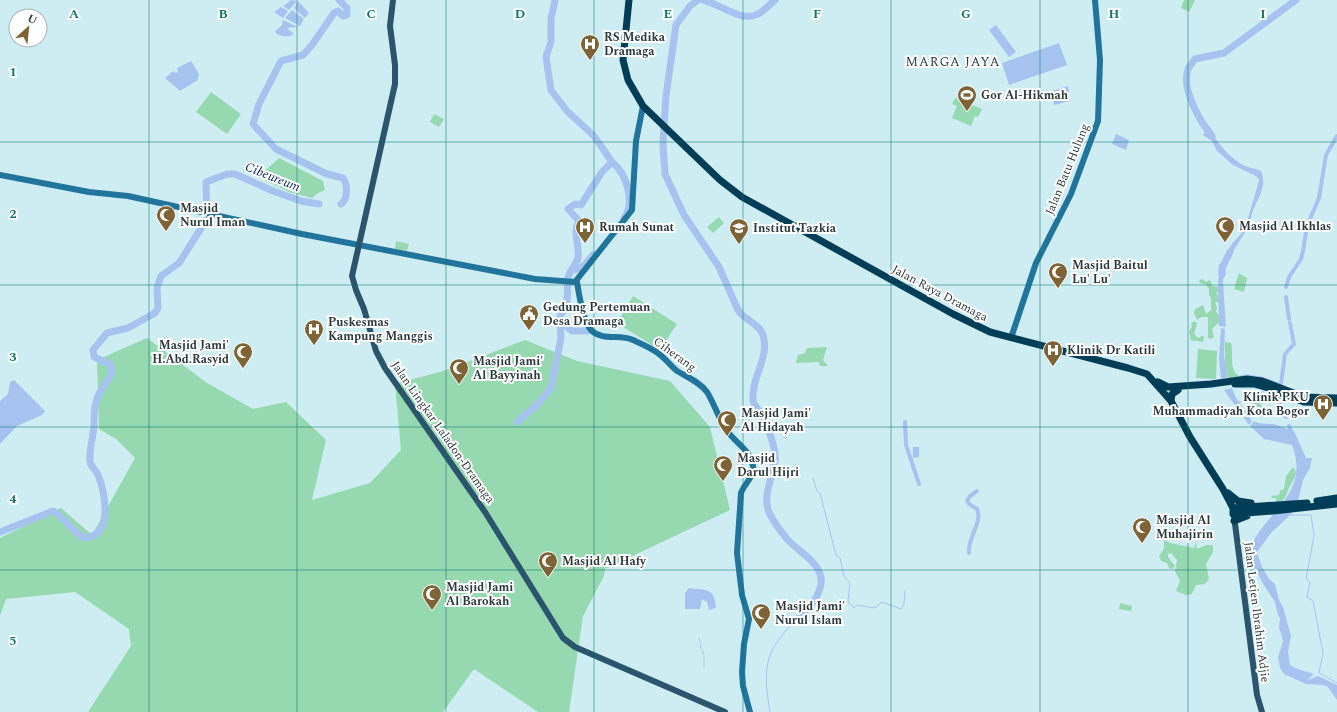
<svg xmlns="http://www.w3.org/2000/svg" width="1337" height="712" font-family="Spectral,serif">
<style>
.green{fill:#96d8af}
.water{fill:#a6c3f0}
.lines{fill:none;stroke-linecap:round;stroke-linejoin:round}
.stream{stroke:#a6c3f0;stroke-width:1}
.canal{stroke:#a6c3f0;stroke-width:4}
.river{stroke:#a6c3f0;stroke-width:7}
.secondary{stroke:#21749b;stroke-width:6}
.primary{stroke:#2a556c;stroke-width:6}
.highway{stroke:#003e58;stroke-width:7}
.grid{fill:none;stroke:#0f766e;stroke-width:1;stroke-opacity:0.55}
.labels{text-anchor:middle;stroke-width:4;stroke-linejoin:round;paint-order:stroke}
.poi-label{font-size:12px;font-weight:bold;fill:#2e3b3d;stroke:#fff;text-anchor:start}
.street-label{font-size:12px;fill:#2e3b3d;stroke:#fff}
.neighbourhood-label{font-size:13px;letter-spacing:1px;fill:#2e3b3d;stroke:#fff}
.water-label{font-size:13px;font-style:italic;fill:#002666;stroke:#fff}
.grid-label{font-size:13px;text-anchor:middle;font-weight:bold;fill:#0f766e;stroke:#fff;stroke-width:4;stroke-linejoin:round;paint-order:stroke}
</style>
<rect width="100%" height="100%" fill="#cdedf3"/>
<!-- green -->
<path class="green" d="M1184 0H1195L1189 12 1181 8Z
M211 92 241 114 227 134 196 112Z
M955 98 982 109 978 117 975 116 971 126 952 118 957 106 952 104Z
M434 114 444 119 439 127 430 122Z
M279 158 323 181 325 190 318 193 312 198 289 192 258 177Z
M719 217 724 223 713 233 707 227Z
M396 241 409 244 407 251 395 249Z
M1239 273 1247 278 1244 292 1234 289Z
M1202 279 1206 282 1210 280 1212 286 1218 287 1219 290 1216 294 1218 295 1219 302H1215L1217 308 1216 311 1221 320 1212 329 1214 337 1211 339 1208 338V317H1201L1197 320 1194 313 1195 309 1203 305 1206 314 1211 310V298L1209 295V289L1206 285 1200 283 1199 281Z
M633 296 677 324 660 350 617 323Z
M1194 321 1197 323 1194 334 1198 338 1204 335 1203 342 1191 340 1189 332 1192 327 1191 324Z
M147 338 207 383 253 409 286 402 326 440 312 500 370 483 401 450 395 384 443 371 525 340 577 361 670 381 710 427 730 510 605 569 604 576 583 616 569 712H538L474 669 443 712H88L131 646 129 629 75 592 6 599 0 616V538L61 508 92 535 135 458 116 439 99 429 97 360Z
M1225 342 1231 343C1234 355 1228 370 1240 377L1228 378 1225 363Z
M827 347 823 360 828 366H820L819 362 796 363 798 355 805 353 807 348Z
M1198 349 1217 351 1216 379 1196 378Z
M1256 398H1259L1257 400 1266 411 1261 417 1255 416 1260 415V410L1255 409 1252 405Z
M1293 467C1300 474 1292 481 1289 488 1286 494 1286 501 1277 503L1276 498H1271L1272 496 1279 495 1280 491 1284 489 1286 476Z
M1164 540 1170 543 1194 548 1196 542 1197 549 1206 545H1213V552L1206 564 1209 579 1205 584 1196 585 1192 594 1186 595 1176 591 1180 581 1175 571 1177 560 1171 553 1168 554V557L1175 566 1172 569 1169 568 1167 563 1161 561 1159 556 1164 549Z
M1120 603 1132 606 1131 611 1119 609Z"/>
<!-- water -->
<path class="water" d="M291 0 297 1 289 10 283 6Z
M298 1 309 13 305 18 294 8Z
M281 7 288 11 283 18 274 12Z
M292 10 304 19 300 26 285 18Z
M283 20 298 27 287 28 294 34C289 38 281 37 276 33L275 31 282 25Z
M996 25 1016 52 1009 57 989 30Z
M1059 43 1067 65 1009 85 1002 63Z
M191 61 199 74 198 80 180 91 165 78 173 71 175 73 178 72 177 68Z
M1068 86 1070 101 1054 105 1052 91Z
M1209 125C1214 140 1229 157 1243 165 1249 168 1255 168 1261 171 1268 187 1257 199 1252 213 1251 217 1251 221 1249 225 1243 238 1234 247 1229 261L1224 260 1231 245 1245 229 1259 180 1256 176 1233 165 1217 151 1212 141 1203 135Z
M1116 134 1129 140 1126 150 1112 144Z
M1219 264 1226 265 1223 281 1226 327 1219 326 1218 291Z
M1221 328 1225 329 1224 357 1228 377 1221 379 1219 358Z
M14 380 45 411 42 415 17 426 0 444V401L8 394 10 382Z
M1232 388 1236 398 1252 421 1249 425 1224 390Z
M1254 421C1260 425 1269 423 1277 425 1281 427 1290 429 1294 431L1306 458H1312L1310 468 1303 480 1299 497 1291 514 1271 533 1257 552 1262 567 1269 579 1275 584 1279 600 1283 607 1291 636 1288 652 1290 665C1301 672 1304 670 1314 674L1307 680 1318 676 1337 685V700L1328 687 1323 685 1306 684 1284 674 1280 668 1278 657 1283 641 1279 627 1280 618C1276 613 1277 605 1273 599 1266 588 1254 571 1252 559 1243 522 1315 503 1292 445L1264 439 1250 426Z
M913 447H919V457L913 458Z
M689 588C706 591 714 586 716 608L709 610 707 602 702 599 700 609H685V593Z"/>
<g class="lines">
<!-- stream -->
<path class="stream" d="M1247 375 1262 377 1281 384
M1240 376 1246 375
M1239 402 1246 401 1250 397 1253 399 1265 390 1277 395
M813 478 817 491 820 493 836 555 840 558 844 576 850 583 848 602 854 608 857 605 875 608 882 602 901 609 904 604 905 591
M1289 515H1311L1314 536 1306 579 1310 582 1307 597 1313 601 1323 653 1319 673 1337 683
M699 638 700 642
M700 644 701 648
M702 650 704 655
M704 667V657
M770 712C763 669 763 653 795 621"/>
<!-- canal -->
<path class="canal" d="M1286 287 1289 277 1301 259 1303 251 1307 226 1319 198 1326 155 1337 136
M1286 297 1289 319
M1281 384 1285 354 1294 344 1290 323
M1280 388C1275 398 1282 407 1286 417
M905 422 906 445 919 484
M1289 426 1292 433
M969 553C967 538 983 522 977 509L969 504 967 501 970 496 977 491"/>
<!-- river -->
<path class="river" d="M339 0 347 8V15L343 16 338 11 334 13 312 45 303 55 281 61 259 104 253 124 276 149 327 174 343 178C348 185 348 199 341 204
M555 0 551 19V42L546 57 551 90 567 111 594 136 612 162 602 172 581 205 575 204 568 209 579 221C572 233 580 246 578 258 576 265 570 270 568 278 566 294 571 301 560 316V321L572 331H588
M698 0 690 6 676 25 666 96 663 145 665 174 684 215 719 267 738 310C744 320 759 323 763 335 770 358 751 377 753 400 753 405 759 410 762 415 767 426 777 449 775 462 773 477 762 496 769 512 773 521 782 533 788 540 798 551 819 562 821 578 823 595 806 611 795 621
M703 0C720 4 742 23 758 14 764 11 770 4 775 0
M1212 136C1200 121 1181 90 1188 69 1189 66 1193 62 1195 59L1224 53 1296 0
M612 162C626 173 636 202 624 218
M571 270C582 270 586 263 593 255
M1222 274V268L1230 252
M517 422 538 404 551 388 561 338 560 321
M0 532 53 511C66 517 71 533 85 538 114 535 105 493 98 475 97 471 91 467 90 462 89 450 93 438 94 426 94 413 94 402 101 390 106 381 116 374 110 364L94 357 93 350 107 333 128 328 155 313 158 308 157 288 161 276 179 263 207 219 206 182 227 174H235L273 191 301 201 319 204"/>
<!-- secondary -->
<path class="secondary" d="M0 175 89 192 128 196 302 234 535 279 575 282 632 210 636 141 643 106
M577 282C579 294 583 323 592 331 603 341 620 334 633 340 642 344 652 348 659 354 666 359 671 366 677 371 687 377 700 382 707 392 715 405 719 420 728 432 736 443 751 451 753 466 755 476 744 484 741 493L737 553 742 595 749 619 744 644 742 672 743 686 750 712
M1011 338 1036 263 1071 194 1098 121 1100 60 1095 0"/>
<!-- primary -->
<path class="primary" d="M393 0 390 26 395 65V84L352 276 356 290 364 309 376 351 385 368 485 512 563 638 575 647 725 712
M1234 516 1257 695 1262 712"/>
<!-- highway -->
<path class="highway" d="M629 0 623 60 628 80 643 106 720 180 742 197 953 314 990 332 1128 368 1147 374 1171 401 1190 437 1223 489 1233 508V514L1273 511 1337 504
M1158 382 1168 387 1211 384 1247 379 1262 381 1304 397 1337 398
M1235 384H1254L1272 389
M1281 393 1304 402 1337 403
M1171 401 1172 394 1178 390
M1228 493 1238 501 1251 503
M1317 501 1337 498
M1233 508 1307 503
M1234 521 1247 516"/>
</g>
<!-- grid -->
<path class="grid" d="M149 0V712M297 0V712M446 0V712M594 0V712M743 0V712M891 0V712M1040 0V712M1188 0V712M0 142H1337M0 285H1337M0 427H1337M0 570H1337"/>
<!-- icons -->
<defs>
<symbol id="hospital-pin" viewBox="-11 -11 22 30"><path d="M0 17L-7.5 6A9.5 9.5 0 1 1 7.5 6Z" fill="#7d6335" stroke="#fff"/><path d="M-5-5h3v3.5h4V-5h3V5h-3V1.5h-4V5h-3Z" fill="#fff"/></symbol>
<symbol id="stadium-pin" viewBox="-11 -11 22 30"><path d="M0 17L-7.5 6A9.5 9.5 0 1 1 7.5 6Z" fill="#7d6335" stroke="#fff"/><path d="M0-5a6.5 5 0 1 0 0 10a6.5 5 0 1 0 0-10ZM-3.5-1.8h7v3.6h-7Z" fill="#fff"/></symbol>
<symbol id="mosque-pin" viewBox="-11 -11 22 30"><path d="M0 17L-7.5 6A9.5 9.5 0 1 1 7.5 6Z" fill="#7d6335" stroke="#fff"/><path d="M3.5-4.9A6 6 0 1 0 3.5 4.9A5 5 0 1 1 3.5-4.9Z" fill="#fff"/></symbol>
<symbol id="university-pin" viewBox="-11 -11 22 30"><path d="M0 17L-7.5 6A9.5 9.5 0 1 1 7.5 6Z" fill="#7d6335" stroke="#fff"/><path d="M0-5L7-2L0 1L-7-2ZM-4 1L0 2.5L4 1V4Q0 6-4 4Z" fill="#fff"/></symbol>
<symbol id="civic-pin" viewBox="-11 -11 22 30"><path d="M0 17L-7.5 6A9.5 9.5 0 1 1 7.5 6Z" fill="#7d6335" stroke="#fff"/><path d="M-.6-6.5H3V-4.5H.6V-3L4-1V1h2V6H-6V1h2V-1L-.6-3ZM-1.2 2.5V6h2.4V2.5Z" fill="#fff"/></symbol>
</defs>
<g fill-rule="evenodd">
<use href="#hospital-pin" x="579" y="33" width="22" height="30"/>
<use href="#stadium-pin" x="956" y="84" width="22" height="30"/>
<use href="#mosque-pin" x="155" y="204" width="22" height="30"/>
<use href="#mosque-pin" x="1214" y="215" width="22" height="30"/>
<use href="#hospital-pin" x="574" y="216" width="22" height="30"/>
<use href="#university-pin" x="728" y="217" width="22" height="30"/>
<use href="#mosque-pin" x="1047" y="261" width="22" height="30"/>
<use href="#civic-pin" x="518" y="303" width="22" height="30"/>
<use href="#hospital-pin" x="303" y="318" width="22" height="30"/>
<use href="#hospital-pin" x="1042" y="339" width="22" height="30"/>
<use href="#mosque-pin" x="232" y="341" width="22" height="30"/>
<use href="#mosque-pin" x="448" y="357" width="22" height="30"/>
<use href="#hospital-pin" x="1312" y="393" width="22" height="30"/>
<use href="#mosque-pin" x="716" y="409" width="22" height="30"/>
<use href="#mosque-pin" x="712" y="454" width="22" height="30"/>
<use href="#mosque-pin" x="1131" y="516" width="22" height="30"/>
<use href="#mosque-pin" x="537" y="550" width="22" height="30"/>
<use href="#mosque-pin" x="421" y="583" width="22" height="30"/>
<use href="#mosque-pin" x="750" y="602" width="22" height="30"/>
</g>
<g class="labels">
<!-- poi labels -->
<g class="poi-label">
<text x="604" y="41">RS Medika<tspan x="604" dy="14">Dramaga</tspan></text>
<text x="981" y="99">Gor Al-Hikmah</text>
<text x="180" y="212">Masjid<tspan x="180" dy="14">Nurul Iman</tspan></text>
<text x="1239" y="230">Masjid Al Ikhlas</text>
<text x="599" y="231">Rumah Sunat</text>
<text x="753" y="232">Institut Tazkia</text>
<text x="1072" y="269">Masjid Baitul<tspan x="1072" dy="14">Lu' Lu'</tspan></text>
<text x="543" y="311">Gedung Pertemuan<tspan x="543" dy="14">Desa Dramaga</tspan></text>
<text x="328" y="326">Puskesmas<tspan x="328" dy="14">Kampung Manggis</tspan></text>
<text x="229" y="349" text-anchor="end">Masjid Jami'<tspan x="229" dy="14">H.Abd.Rasyid</tspan></text>
<text x="1067" y="354">Klinik Dr Katili</text>
<text x="473" y="365">Masjid Jami'<tspan x="473" dy="14">Al Bayyinah</tspan></text>
<text x="1309" y="401" text-anchor="end">Klinik PKU<tspan x="1309" dy="14">Muhammadiyah Kota Bogor</tspan></text>
<text x="741" y="417">Masjid Jami'<tspan x="741" dy="14">Al Hidayah</tspan></text>
<text x="737" y="462">Masjid<tspan x="737" dy="14">Darul Hijri</tspan></text>
<text x="1156" y="524">Masjid Al<tspan x="1156" dy="14">Muhajirin</tspan></text>
<text x="562" y="565">Masjid Al Hafy</text>
<text x="446" y="591">Masjid Jami<tspan x="446" dy="14">Al Barokah</tspan></text>
<text x="775" y="610">Masjid Jami'<tspan x="775" dy="14">Nurul Islam</tspan></text>
</g>
<!-- street labels -->
<g class="street-label">
<text transform="translate(1067 169) rotate(-68)" y="4">Jalan Batu Hulung</text>
<text transform="translate(940 293) rotate(28)" y="4">Jalan Raya Dramaga</text>
<text transform="translate(675 354) rotate(36)" y="4">Ciherang</text>
<text transform="translate(443 432) rotate(55)" y="4">Jalan Lingkar Laladon-Dramaga</text>
<text transform="translate(1257 612) rotate(83)" y="4">Jalan Letjen Ibrahim Adjie</text>
</g>
<!-- neighbourhood labels -->
<g class="neighbourhood-label">
<text x="953" y="66">MARGA JAYA</text>
</g>
<!-- water labels -->
<g class="water-label">
<text transform="translate(273 176) rotate(22)" y="5">Cibeureum</text>
</g>
</g>
<g class="grid-label">
<text x="74" y="18">A</text>
<text x="223" y="18">B</text>
<text x="371" y="18">C</text>
<text x="520" y="18">D</text>
<text x="668" y="18">E</text>
<text x="817" y="18">F</text>
<text x="966" y="18">G</text>
<text x="1114" y="18">H</text>
<text x="1263" y="18">I</text>
<text x="13" y="76">1</text>
<text x="13" y="218">2</text>
<text x="13" y="361">3</text>
<text x="13" y="503">4</text>
<text x="13" y="645">5</text>
</g>
<!-- north arrow -->
<g transform="translate(28 28) rotate(27)"><circle r="19" fill="#ffffff" stroke="#abb1b1"/>
<path d="M0-3L7 15L0 10L-7 15Z" fill="#7d6335"/>
<text y="-6" font-size="11" font-weight="bold" text-anchor="middle" fill="#2e3b3d">U</text>
</g>
</svg>
